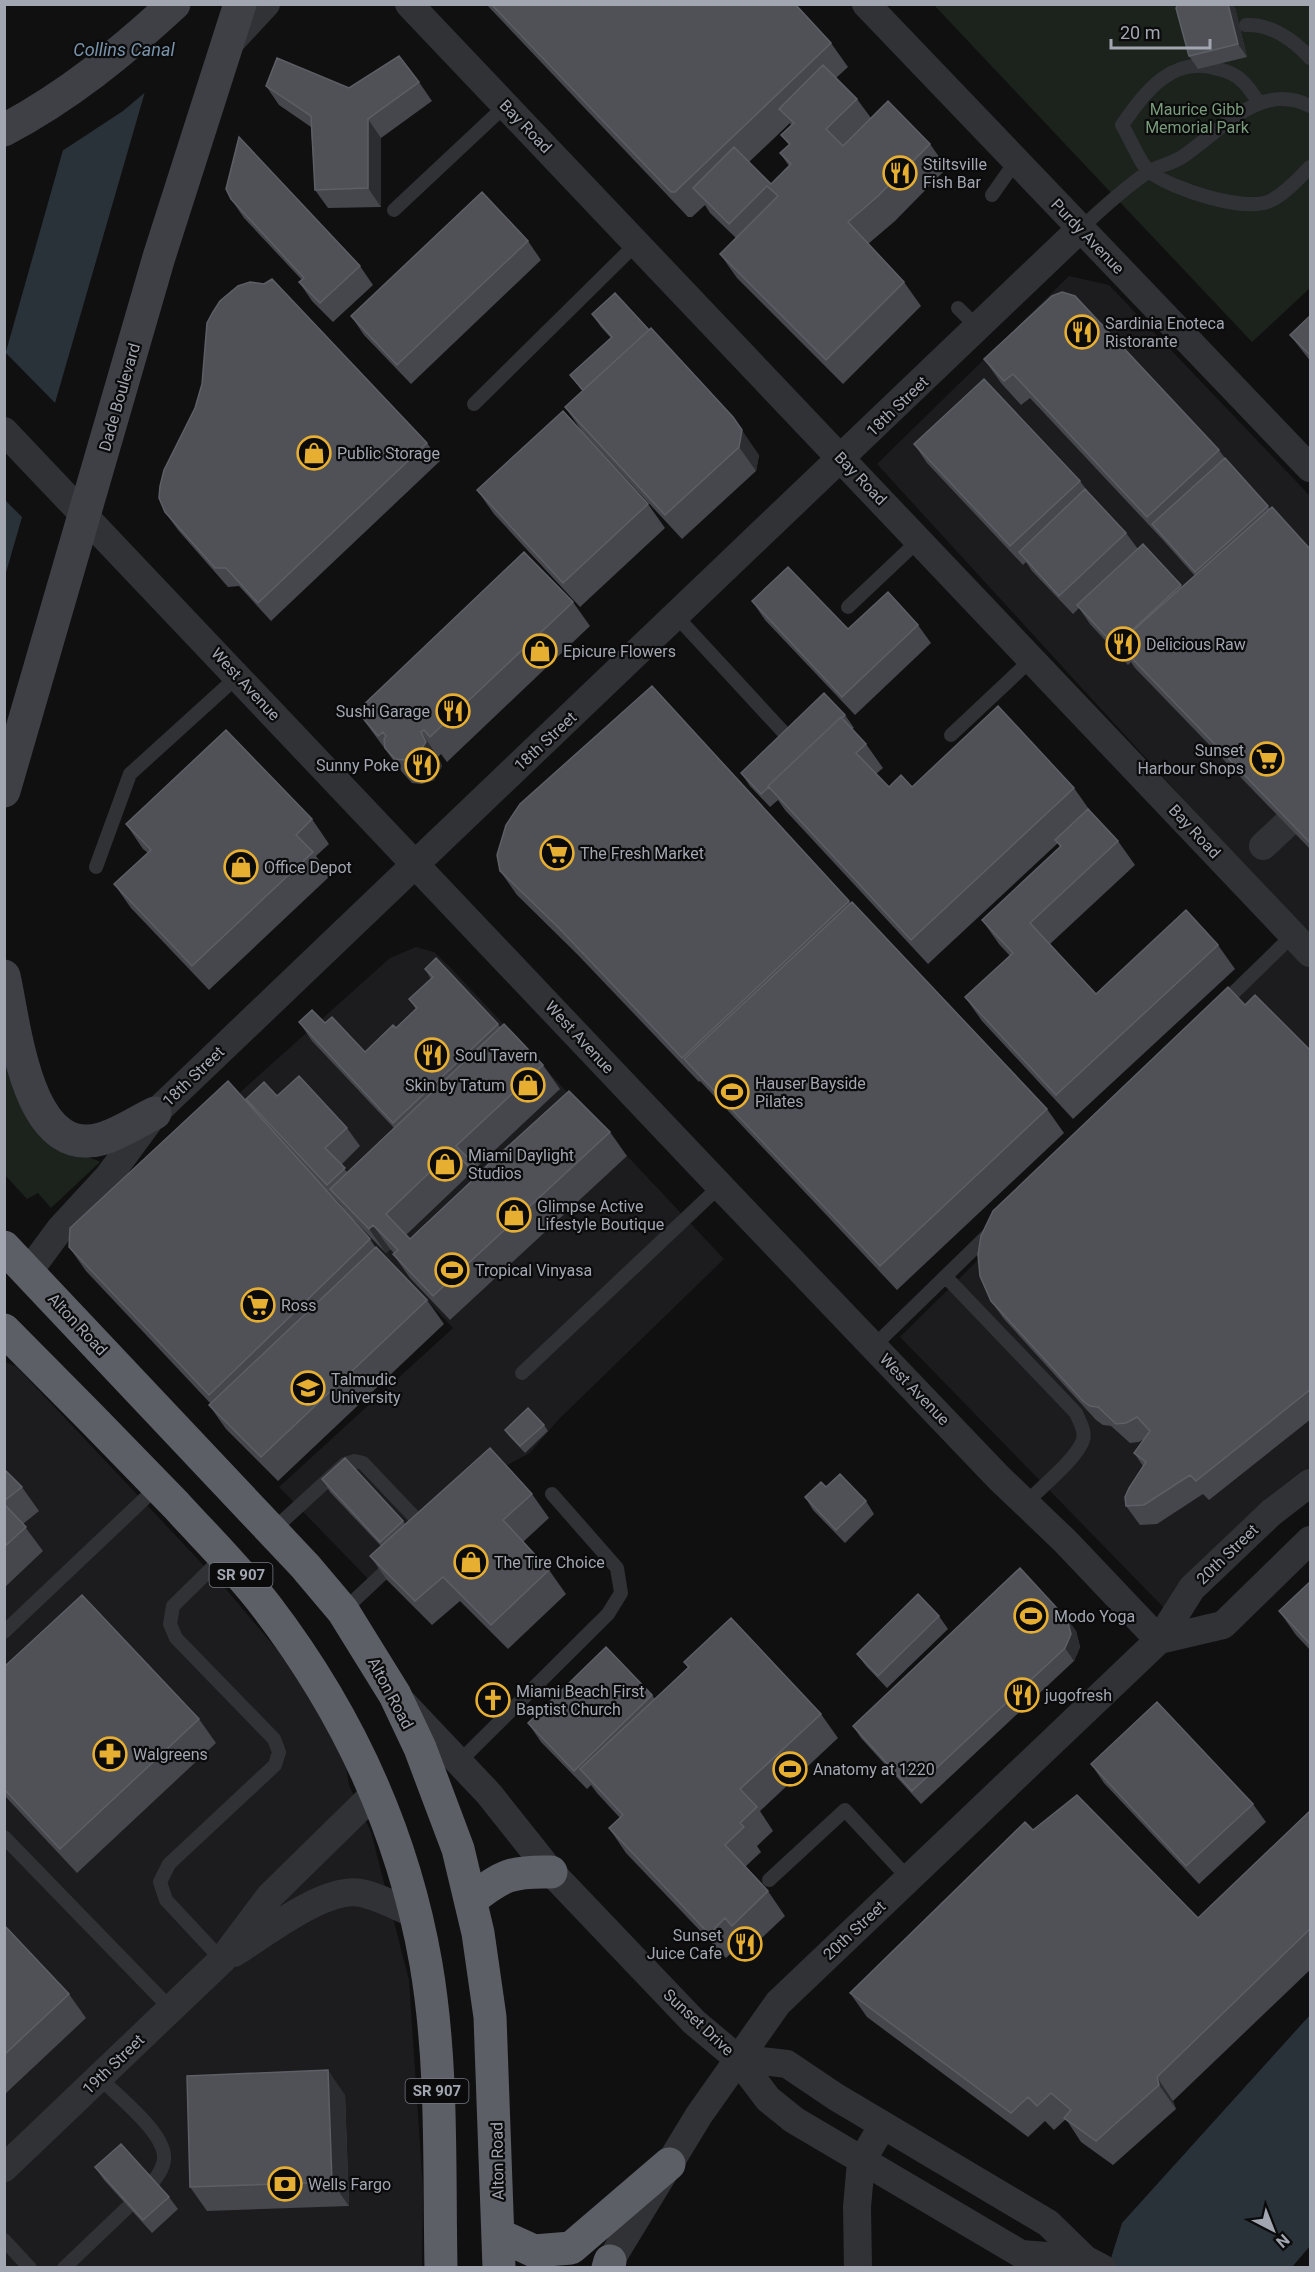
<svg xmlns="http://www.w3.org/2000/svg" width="1315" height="2272" font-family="Roboto,sans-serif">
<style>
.built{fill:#1c1c1e}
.green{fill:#1c231d}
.water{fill:#2a3239}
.pier{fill:#101011}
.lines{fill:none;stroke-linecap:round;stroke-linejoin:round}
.lane{stroke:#313236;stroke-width:14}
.street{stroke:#313236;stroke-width:28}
.secondary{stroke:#3f4046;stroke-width:33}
.highway{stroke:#5d5f66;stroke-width:33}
.wall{fill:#46474c;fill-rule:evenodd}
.shaded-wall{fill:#2c2d30}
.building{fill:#505157;stroke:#5c5f65;stroke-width:1.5;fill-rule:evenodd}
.labels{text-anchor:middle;stroke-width:4.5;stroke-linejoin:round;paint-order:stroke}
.shield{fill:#0b0b0c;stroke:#747880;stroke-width:1.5}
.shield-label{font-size:15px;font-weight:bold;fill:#a1a6b1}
.park-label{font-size:16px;fill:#799c7c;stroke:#0b0b0c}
.street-label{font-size:16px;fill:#a1a6b1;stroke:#0b0b0c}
.poi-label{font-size:16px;fill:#a1a6b1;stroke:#0b0b0c;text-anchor:start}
.water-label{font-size:18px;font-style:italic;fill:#7993ab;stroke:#0b0b0c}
</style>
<rect width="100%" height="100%" fill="#101011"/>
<!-- built -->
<path class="built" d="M1069 276 1109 285 1310 496V1479L1167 1611 900 1337 973 1265 1020 1208 1304 931 877 464Z
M416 947 434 952 448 965 724 1259 558 1420 530 1453 509 1464 375 1586 279 1487 453 1328 236 1096 390 958Z
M4 1362 16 1366 225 1588 306 1684 344 1754 349 1785 371 1832 409 1980 423 2189 422 2267H5Z"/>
<!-- green -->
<path class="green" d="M934 5H1310V288L1252 342Z
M4 1017C13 1065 13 1130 65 1153 76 1158 91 1156 100 1162L51 1208 38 1193 27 1199 5 1175Z"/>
<!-- water -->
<path class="water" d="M104 5H170L5 576V355Z
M1310 2015V2246L1292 2267 1108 2268 1122 2223Z"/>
<!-- pier -->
<path class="pier" d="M173 4 148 90 123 111 59 153 100 9 105 5Z
M5 352 57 405 24 519 4 499Z"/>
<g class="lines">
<!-- lane -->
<path class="lane" d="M1246 25C1271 24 1294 40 1310 58
M1259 103C1254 96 1249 87 1242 81 1235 74 1227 71 1218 69 1173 54 1145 92 1122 125 1129 136 1141 166 1150 172 1172 189 1247 214 1272 200 1287 192 1299 178 1310 167
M992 195 1016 161
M394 210 506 105
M1081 228C1102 209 1124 188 1148 172 1158 166 1171 164 1182 157 1220 132 1260 80 1310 106
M958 308 978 328
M474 404 637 243
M848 607 919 540
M677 617 786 735
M951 735 1032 659
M96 867 130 774 238 676
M1222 1004 1293 935
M946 1277 1076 1413C1079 1421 1086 1431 1083 1440 1076 1460 1041 1487 1026 1503
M874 1346 993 1230
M522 1373 720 1186
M273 1530 345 1464 355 1461 363 1463 421 1524 423 1529
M343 1611 394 1563
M4 1632 158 1486
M459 1762 608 1614 621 1593 617 1568 552 1494
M4 1837 170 2008
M769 1880 845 1810 909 1879
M222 1960 166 1900 160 1882 169 1864 275 1765 279 1752 274 1739 176 1638 170 1624 173 1606 224 1556
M99 2077C116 2095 163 2131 164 2156 165 2166 158 2175 153 2182
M4 2240 30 2268
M64 2268 129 2206"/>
<!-- street -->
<path class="street" d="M409 4 1310 953
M866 4 1310 468
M227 46 266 4
M4 431 720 1186 999 1478 1065 1541 1159 1640
M1263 846 1310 802
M29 1271 60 1229 108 1177 155 1113 1081 228
M1159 1640 1223 1625 1310 1540
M404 1704 489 1794 551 1872 694 2022 737 2058 768 2099 794 2120 1021 2254 1085 2259 1102 2268
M234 1953C265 1934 325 1886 361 1893 380 1897 398 1907 416 1915
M737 2058 787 2064 836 2097 1048 2223 1085 2259
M4 2168 222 1960 270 1896 376 1792
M606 2268 699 2115 778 2003 1159 1640 1192 1588 1272 1512 1310 1483
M858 2268 857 2207 861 2162 883 2125"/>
<!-- secondary -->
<path class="secondary" d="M4 130C68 96 121 53 174 4
M4 791 159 257 240 4
M4 976C15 1023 26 1160 101 1139 119 1134 138 1121 155 1113"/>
<!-- highway -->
<path class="highway" d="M4 1247 305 1566 343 1611 395 1695 420 1748 458 1849 478 1933 490 2017 499 2268
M4 1330C62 1388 119 1446 176 1505 206 1538 239 1570 266 1606 347 1712 403 1832 426 1964 443 2063 439 2167 441 2268
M471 1900C502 1875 512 1871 551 1872
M499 2235 534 2251 571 2248 669 2164
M608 2268 610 2261"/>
</g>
<!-- wall -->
<path class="wall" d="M486 4H795L831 43 848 67 836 78 857 99 871 118 930 144 947 168 895 221 868 244 904 282 921 306 843 384 737 278 720 254 736 238 710 213 705 205 692 217H688ZM790 123 791 125 781 135 789 145 780 153 789 166 771 184 749 162Z
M1235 8 1247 57 1198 69 1189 56Z
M419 82 432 101 381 138V207L328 208 315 190 311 127 279 105 266 86 349 88Z
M231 199 360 266 373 285 333 322 312 301 299 282 302 280 244 218Z
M528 241 541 260 411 384 364 335 351 316Z
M592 314 759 455 756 471 682 539 582 431 565 407 582 391 570 375 611 338 601 327Z
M1311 315V362L1290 335Z
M984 359 1219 450 1225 458 1270 509 1311 550V850L1135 668 1131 662 1128 665 1090 624 1079 608 1073 614 1032 571 1026 562 1023 565 927 463 914 444 1080 481 1089 493 1126 533 1138 549 1143 544 1182 587 1195 576 1163 540 1030 398 1021 405 1001 383Z
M195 408 427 443 440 461 271 621 239 586 228 587 178 530 165 512Z
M477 490 648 504 665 528 580 607 494 514Z
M752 601 848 629 918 625 931 643 855 715 765 620Z
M573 602 590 626 447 762 441 754 438 757 442 766 434 780 422 784 412 783 402 772 357 711Z
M845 715 854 728 852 729 866 744 883 768 876 774 889 787 1074 788 1091 812 1118 841 1135 865 1050 944 1096 994 1218 945 1235 969 1073 1119 982 1021 965 997 1010 956 999 944 982 920 1060 847 1058 843 928 964 785 810 778 800 770 807 750 786 741 773Z
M312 819 329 844 316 856 330 876 209 990 131 908 114 884 148 853 143 849 126 824Z
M500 871 849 901 1047 1109 1064 1133 897 1290 700 1081 699 1082 577 954 517 895Z
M425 969 498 1024 501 1028 543 1065 560 1089 477 1167 481 1171 610 1132 627 1156 450 1320 410 1278 393 1254 394 1253 390 1249 386 1253 349 1215 370 1239 377 1249 427 1300 444 1324 278 1481 226 1429 209 1405 211 1404 86 1271 69 1247 251 1107 246 1099 277 1096 347 1128 360 1146 341 1165 347 1172 394 1128 312 1041 299 1022 325 1023 365 1052 396 1028 416 1009 409 999 431 979ZM470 1174 474 1179 410 1239 406 1235ZM312 1175 340 1204 346 1212Z
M1245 1005 1311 1051V1419L1209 1500 1203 1494 1157 1524 1140 1525 1126 1506 1143 1466 1134 1453 1144 1439 1139 1442 1130 1443 1111 1426 1103 1425 1096 1420 1004 1319 991 1301Z
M544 1425 548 1431 525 1453 509 1436 505 1430Z
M4 1469 22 1487 39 1511 23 1524 43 1551 4 1588Z
M322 1479 403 1521 405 1524 532 1494 549 1518 523 1542 549 1570 566 1594 508 1649 460 1601 432 1625 387 1580 370 1556 381 1546 330 1492Z
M826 1487 866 1501 874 1514 845 1543 813 1510 805 1497Z
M1311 1581V1651L1296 1635 1279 1611Z
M939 1616 948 1629 887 1688 866 1666 857 1654Z
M1067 1619 1076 1631 1080 1647 1074 1661 921 1804 861 1738 853 1726Z
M684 1662 821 1714 838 1738 760 1811 773 1831 757 1846 761 1852 745 1867 768 1891 785 1916 749 1950 742 1943 726 1958 626 1853 609 1828 620 1818 597 1793 591 1785 587 1789 541 1742 528 1723 652 1695 655 1699 688 1668Z
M4 1667 199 1719 216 1743 77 1873 4 1795Z
M1091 1764 1253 1804 1266 1822 1199 1884 1104 1783Z
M1311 1810V1969L1173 2101 1176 2109 1113 2165 1081 2142 1066 2119 1054 2130 1045 2121 1028 2137 867 2017 850 1993 1033 1830 1198 1918Z
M4 1925 69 1994 86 2018 4 2095Z
M345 2095 349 2206 207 2211 190 2187Z
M95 2167 169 2197 178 2209 152 2233 104 2180Z"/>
<!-- shaded-wall -->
<path class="shaded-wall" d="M1228 4H1232L1235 8 1247 57 1238 44Z
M368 119 381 138V207L368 188Z
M733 417 759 455 756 471 739 447Z
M421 732 438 757 442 766 434 780 417 756Z
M373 1225 390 1249 386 1253 369 1229Z
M1067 1619 1076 1631 1080 1647 1074 1661 1065 1648Z
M328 2070 345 2095 349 2206 332 2182Z
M1157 2077 1173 2101 1176 2109 1159 2085Z"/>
<!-- building -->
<path class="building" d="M491 4H795L831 43 675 192H671Z
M1178 4H1228L1238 44 1189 56 1176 8Z
M399 56 419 82 368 119V188L315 190 311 116 266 86 277 58 349 88Z
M823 65 857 99 826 129 843 146 888 101 930 144 878 196 848 222 904 282 826 360 720 254 778 196 767 186 729 224 693 188 734 147 771 184 791 164 780 153 790 144 781 135 794 123 779 109Z
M239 137 360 266 320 303 299 282 304 278 231 199 226 189Z
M482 192 528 241 397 365 351 316Z
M272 279 427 443 258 603 226 568H215L165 512 159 498 160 486 164 470 195 408 202 384 207 323 213 312 220 301 238 286 250 282 264 284Z
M1062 292 1075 296 1219 450 1147 517 1013 374 1004 381 984 359 1052 296Z
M615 293 649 330 583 390 570 375 612 337 592 314Z
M1311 315V356L1290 335Z
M651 328 733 417 742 430 739 447 665 515 565 407Z
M984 379 1080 481 1010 546 914 444Z
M563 411 648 504 563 583 477 490Z
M1225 458 1268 506 1195 572 1152 524Z
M1085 489 1126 533 1059 596 1019 552Z
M1272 507 1311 550V844L1118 644Z
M1143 544 1181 585 1115 646 1077 605Z
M524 552 573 602 430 737 424 730 421 732 426 742 417 756 405 760 395 759 385 748 384 739 386 736 383 732 378 736 357 711Z
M788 567 848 629 888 592 918 625 842 697 752 601Z
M652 686 849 901 682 1058 560 929 500 871 497 855 506 825 520 804Z
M824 693 845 715 842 718 841 717 768 786 769 787 761 794 741 773Z
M998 706 1074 788 911 940 768 786 841 717 866 744 856 753 889 787 901 775 912 787Z
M226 730 312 819 296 835 313 852 192 966 114 884 151 850 126 824Z
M1088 809 1118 841 1030 923 1096 994 1186 910 1218 945 1056 1095 965 997 1013 953 982 920 1061 846 1055 840Z
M852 902 1047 1109 880 1266 684 1059Z
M436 958 498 1024 393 1123 299 1022 312 1010 325 1023 332 1017 365 1052 393 1025 396 1028 417 1008 409 999 433 977 425 969Z
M1228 987 1245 1005 1255 995 1311 1051V1389L1196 1481 1190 1475 1144 1505 1126 1506 1125 1497 1129 1488 1146 1462 1134 1453 1150 1431 1137 1417 1126 1423 1116 1424 1098 1407 1090 1406 1083 1401 991 1301 980 1276 978 1255 981 1236 993 1211Z
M504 1024 543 1065 456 1146 481 1171 569 1091 610 1132 433 1296 393 1254 398 1250 373 1225 369 1229 330 1189ZM453 1150 477 1176 410 1239 386 1214Z
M299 1076 347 1128 325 1148 345 1168 327 1185 246 1099 264 1082 277 1096Z
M228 1081 370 1239 209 1395 69 1247 70 1228Z
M376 1247 427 1300 261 1457 209 1405Z
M528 1408 544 1425 520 1446 505 1430Z
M490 1448 532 1494 503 1520 549 1570 491 1625 443 1577 415 1601 370 1556Z
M345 1458 403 1521 380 1542 322 1479Z
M4 1469 22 1487 4 1501Z
M840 1474 866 1501 836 1530 805 1497 821 1482 826 1487Z
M4 1504 26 1527 4 1547Z
M1020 1568 1067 1619 1071 1634 1065 1648 912 1791 853 1726Z
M1311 1581V1645L1279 1611Z
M918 1594 939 1616 878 1676 857 1654Z
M82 1595 199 1719 60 1849 4 1789V1741L6 1739 4 1737V1667Z
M731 1618 821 1714 740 1789 757 1807 740 1823 744 1827 725 1845 768 1891 732 1926 725 1918 709 1934 609 1828 623 1815 580 1769 689 1667 684 1662Z
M606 1647 652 1695 574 1771 528 1723Z
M1157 1702 1253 1804 1186 1866 1091 1764Z
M1077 1795 1198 1918 1311 1810V1928L1157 2077 1159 2085 1096 2141 1064 2118 1071 2110 1051 2093 1037 2106 1028 2097 1011 2113 850 1993 1025 1822 1033 1830Z
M4 1925 69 1994 4 2055Z
M328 2070 332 2182 190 2187 187 2076Z
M121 2144 169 2197 143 2220 95 2167Z"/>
<!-- icons -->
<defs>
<symbol id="restaurant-ring" viewBox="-11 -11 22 22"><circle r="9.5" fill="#0b0b0c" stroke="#e7af31" stroke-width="1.5"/><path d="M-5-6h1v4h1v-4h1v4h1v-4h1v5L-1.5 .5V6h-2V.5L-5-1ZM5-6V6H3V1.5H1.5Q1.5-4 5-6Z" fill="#e7af31"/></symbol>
<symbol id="shop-ring" viewBox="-11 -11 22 22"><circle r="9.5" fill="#0b0b0c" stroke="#e7af31" stroke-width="1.5"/><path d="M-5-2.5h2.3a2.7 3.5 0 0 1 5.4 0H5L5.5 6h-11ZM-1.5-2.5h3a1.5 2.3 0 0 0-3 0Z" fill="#e7af31"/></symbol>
<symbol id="supermarket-ring" viewBox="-11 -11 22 22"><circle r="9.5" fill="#0b0b0c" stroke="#e7af31" stroke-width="1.5"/><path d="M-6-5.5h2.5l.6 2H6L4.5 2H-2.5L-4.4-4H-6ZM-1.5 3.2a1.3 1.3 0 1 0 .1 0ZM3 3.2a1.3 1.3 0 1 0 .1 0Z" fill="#e7af31"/></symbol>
<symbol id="stadium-ring" viewBox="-11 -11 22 22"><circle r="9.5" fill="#0b0b0c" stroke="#e7af31" stroke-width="1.5"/><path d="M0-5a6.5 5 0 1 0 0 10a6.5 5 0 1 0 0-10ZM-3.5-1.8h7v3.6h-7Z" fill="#e7af31"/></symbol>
<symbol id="school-ring" viewBox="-11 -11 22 22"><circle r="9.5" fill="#0b0b0c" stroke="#e7af31" stroke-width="1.5"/><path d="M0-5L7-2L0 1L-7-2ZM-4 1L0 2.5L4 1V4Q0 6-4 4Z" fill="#e7af31"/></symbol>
<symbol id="church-ring" viewBox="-11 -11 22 22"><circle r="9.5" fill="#0b0b0c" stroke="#e7af31" stroke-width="1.5"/><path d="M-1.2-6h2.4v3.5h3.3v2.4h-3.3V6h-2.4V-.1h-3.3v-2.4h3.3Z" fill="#e7af31"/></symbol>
<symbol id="pharmacy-ring" viewBox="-11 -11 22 22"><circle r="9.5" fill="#0b0b0c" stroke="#e7af31" stroke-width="1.5"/><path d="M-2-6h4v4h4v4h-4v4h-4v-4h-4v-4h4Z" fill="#e7af31"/></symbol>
<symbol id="bank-ring" viewBox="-11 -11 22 22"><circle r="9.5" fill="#0b0b0c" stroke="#e7af31" stroke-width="1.5"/><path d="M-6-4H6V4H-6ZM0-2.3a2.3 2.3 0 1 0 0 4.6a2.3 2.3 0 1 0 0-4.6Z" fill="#e7af31"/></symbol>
</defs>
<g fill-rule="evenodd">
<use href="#restaurant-ring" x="881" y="154" width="38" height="38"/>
<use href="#restaurant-ring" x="1063" y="313" width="38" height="38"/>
<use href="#shop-ring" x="295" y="434" width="38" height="38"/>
<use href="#restaurant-ring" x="1104" y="625" width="38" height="38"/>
<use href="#shop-ring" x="521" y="632" width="38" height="38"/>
<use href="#restaurant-ring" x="434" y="692" width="38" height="38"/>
<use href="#supermarket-ring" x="1248" y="740" width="38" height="38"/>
<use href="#restaurant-ring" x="403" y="746" width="38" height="38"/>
<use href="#supermarket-ring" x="538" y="834" width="38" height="38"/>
<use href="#shop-ring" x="222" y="848" width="38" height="38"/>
<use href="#restaurant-ring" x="413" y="1036" width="38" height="38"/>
<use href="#shop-ring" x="509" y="1066" width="38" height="38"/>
<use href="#stadium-ring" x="713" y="1073" width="38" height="38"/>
<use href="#shop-ring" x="426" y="1145" width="38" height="38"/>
<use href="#shop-ring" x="495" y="1196" width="38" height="38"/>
<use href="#stadium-ring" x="433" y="1251" width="38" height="38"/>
<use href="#supermarket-ring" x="239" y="1286" width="38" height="38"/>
<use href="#school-ring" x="289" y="1369" width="38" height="38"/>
<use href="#shop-ring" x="452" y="1543" width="38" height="38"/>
<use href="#stadium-ring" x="1012" y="1597" width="38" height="38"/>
<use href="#restaurant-ring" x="1003" y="1676" width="38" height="38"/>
<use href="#church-ring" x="474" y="1681" width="38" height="38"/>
<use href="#pharmacy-ring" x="91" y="1735" width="38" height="38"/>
<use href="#stadium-ring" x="771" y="1750" width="38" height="38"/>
<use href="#restaurant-ring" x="726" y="1925" width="38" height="38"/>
<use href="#bank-ring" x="266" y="2165" width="38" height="38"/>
</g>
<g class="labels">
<!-- shield labels -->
<g class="shield">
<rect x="209.5" y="1563" width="63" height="24" rx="4.5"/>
<rect x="405.5" y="2079" width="63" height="24" rx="4.5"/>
</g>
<g class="shield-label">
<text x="241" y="1580">SR 907</text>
<text x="437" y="2096">SR 907</text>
</g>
<!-- park labels -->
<g class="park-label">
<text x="1197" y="115">Maurice Gibb<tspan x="1197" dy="18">Memorial Park</tspan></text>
</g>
<!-- street labels -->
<g class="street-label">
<text transform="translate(526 126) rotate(46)" y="6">Bay Road</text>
<text transform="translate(1088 236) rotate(46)" y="6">Purdy Avenue</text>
<text transform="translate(119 397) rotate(-74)" y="6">Dade Boulevard</text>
<text transform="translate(897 406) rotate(-44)" y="6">18th Street</text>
<text transform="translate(861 478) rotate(46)" y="6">Bay Road</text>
<text transform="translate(246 684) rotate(47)" y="6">West Avenue</text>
<text transform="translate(545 741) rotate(-43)" y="6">18th Street</text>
<text transform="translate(1195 831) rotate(47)" y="6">Bay Road</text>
<text transform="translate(580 1037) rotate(47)" y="6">West Avenue</text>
<text transform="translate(193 1076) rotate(-44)" y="6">18th Street</text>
<text transform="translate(78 1324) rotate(47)" y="6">Alton Road</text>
<text transform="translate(915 1389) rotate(46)" y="6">West Avenue</text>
<text transform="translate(1227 1554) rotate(-44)" y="6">20th Street</text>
<text transform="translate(391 1693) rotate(62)" y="6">Alton Road</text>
<text transform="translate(854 1930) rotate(-43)" y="6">20th Street</text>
<text transform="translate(699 2022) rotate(43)" y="6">Sunset Drive</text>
<text transform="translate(113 2064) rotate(-44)" y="6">19th Street</text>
<text transform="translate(497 2161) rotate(-91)" y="6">Alton Road</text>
</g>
<!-- poi labels -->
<g class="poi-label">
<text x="923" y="170">Stiltsville<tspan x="923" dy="18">Fish Bar</tspan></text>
<text x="1105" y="329">Sardinia Enoteca<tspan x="1105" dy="18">Ristorante</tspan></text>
<text x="337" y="459">Public Storage</text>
<text x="1146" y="650">Delicious Raw</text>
<text x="563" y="657">Epicure Flowers</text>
<text x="430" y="717" text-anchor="end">Sushi Garage</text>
<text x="1244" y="756" text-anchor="end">Sunset<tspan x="1244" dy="18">Harbour Shops</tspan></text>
<text x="399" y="771" text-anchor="end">Sunny Poke</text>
<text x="580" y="859">The Fresh Market</text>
<text x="264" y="873">Office Depot</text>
<text x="455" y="1061">Soul Tavern</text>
<text x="755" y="1089">Hauser Bayside<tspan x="755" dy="18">Pilates</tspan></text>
<text x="505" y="1091" text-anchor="end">Skin by Tatum</text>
<text x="468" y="1161">Miami Daylight<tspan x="468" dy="18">Studios</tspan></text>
<text x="537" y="1212">Glimpse Active<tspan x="537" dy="18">Lifestyle Boutique</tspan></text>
<text x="475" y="1276">Tropical Vinyasa</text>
<text x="281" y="1311">Ross</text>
<text x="331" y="1385">Talmudic<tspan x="331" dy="18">University</tspan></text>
<text x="494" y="1568">The Tire Choice</text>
<text x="1054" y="1622">Modo Yoga</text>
<text x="516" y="1697">Miami Beach First<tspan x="516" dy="18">Baptist Church</tspan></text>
<text x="1045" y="1701">jugofresh</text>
<text x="133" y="1760">Walgreens</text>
<text x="813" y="1775">Anatomy at 1220</text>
<text x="722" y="1941" text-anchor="end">Sunset<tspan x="722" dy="18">Juice Cafe</tspan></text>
<text x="308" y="2190">Wells Fargo</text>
</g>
<!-- water labels -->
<g class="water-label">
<text x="124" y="56">Collins Canal</text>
</g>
</g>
<!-- border -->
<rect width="1315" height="2272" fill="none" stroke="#a1a6b1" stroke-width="12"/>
<!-- north arrow -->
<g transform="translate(1273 2230) rotate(138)" stroke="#0b0b0c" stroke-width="4.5" paint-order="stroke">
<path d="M0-4.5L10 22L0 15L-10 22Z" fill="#a1a6b1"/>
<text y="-9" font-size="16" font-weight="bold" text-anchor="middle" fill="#a1a6b1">N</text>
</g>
<!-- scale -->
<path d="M1111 39v9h99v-9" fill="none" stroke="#a1a6b1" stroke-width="3"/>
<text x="1120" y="39" font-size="18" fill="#a1a6b1" stroke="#0b0b0c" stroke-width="4.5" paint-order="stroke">20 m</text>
</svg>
